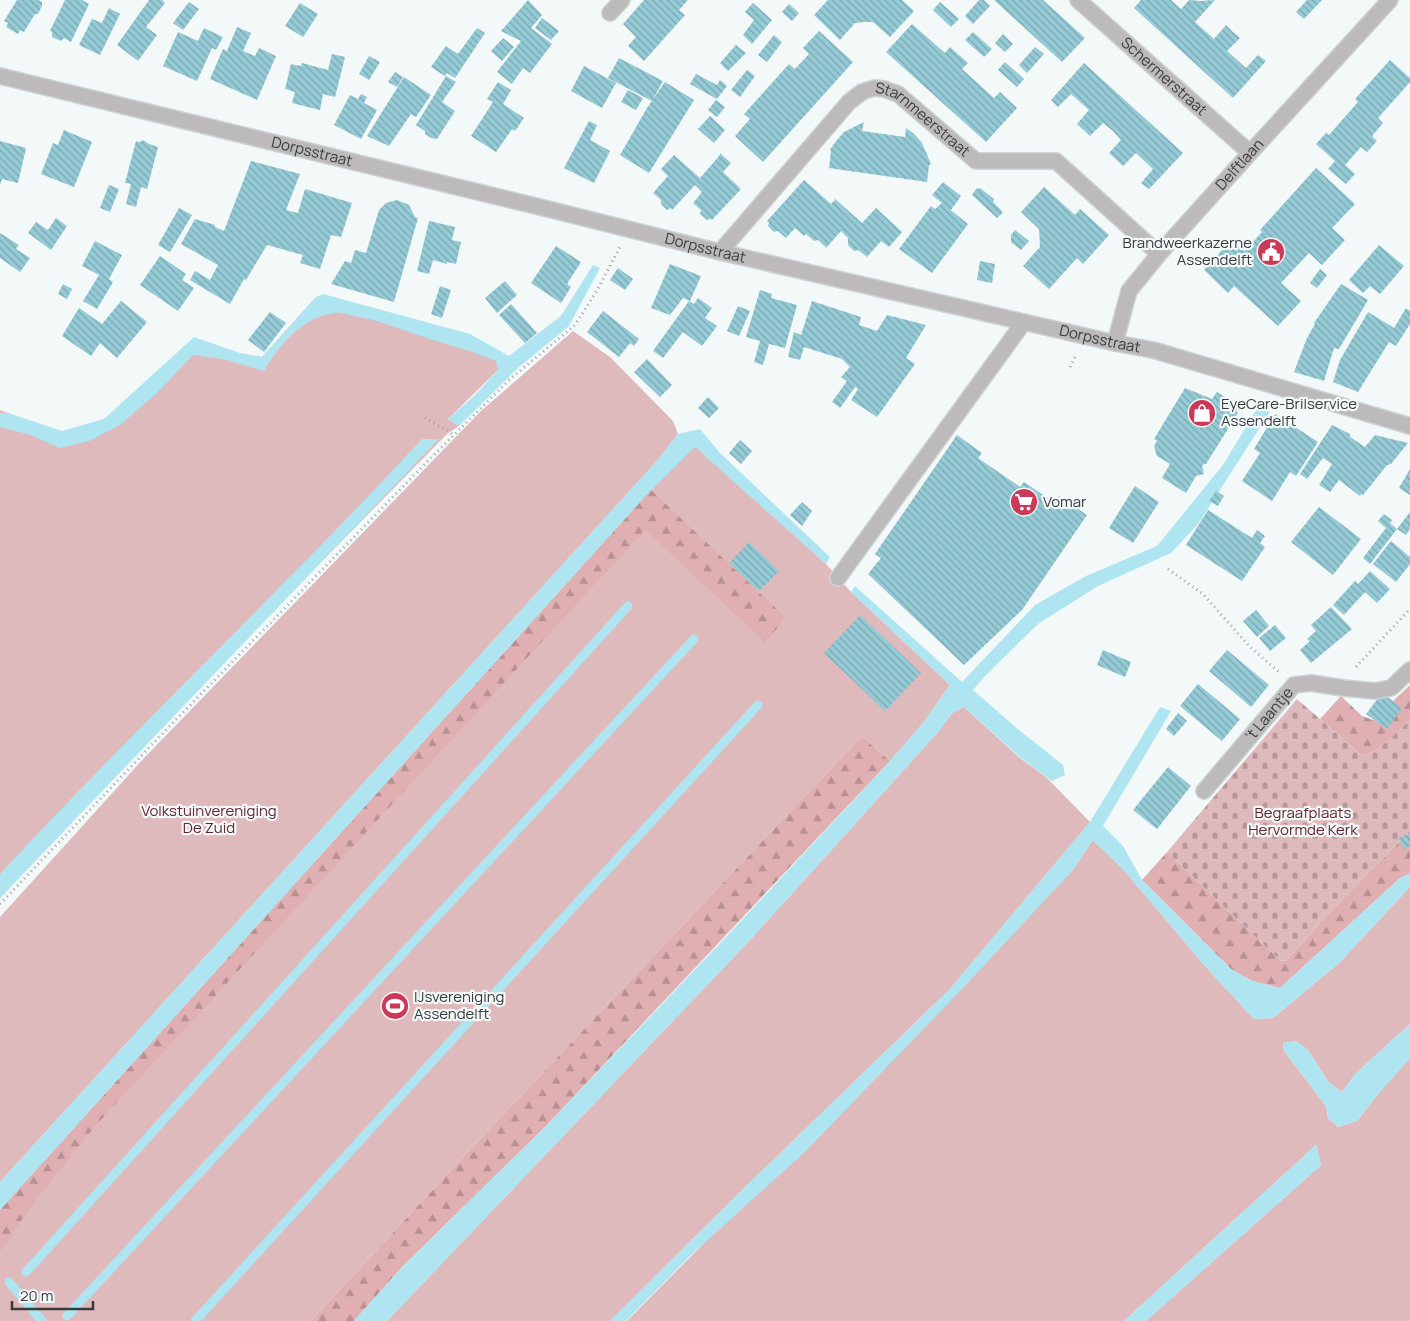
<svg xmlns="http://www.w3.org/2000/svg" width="1410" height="1321" font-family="Manrope,sans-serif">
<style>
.green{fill:#dfbabc}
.forest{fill:url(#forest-firs)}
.cemetery{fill:url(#cemetery-stones)}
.water{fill:#aee5f0}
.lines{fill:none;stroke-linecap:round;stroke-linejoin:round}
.stream{stroke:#aee5f0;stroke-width:9}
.building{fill:url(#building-back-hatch)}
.minor-casing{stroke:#ced2d3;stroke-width:18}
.path{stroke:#9ea1a2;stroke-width:3;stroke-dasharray:1 4;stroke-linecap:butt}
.minor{stroke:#bcbaba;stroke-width:15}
.labels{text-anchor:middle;stroke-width:4.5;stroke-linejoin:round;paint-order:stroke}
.street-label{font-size:15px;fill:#393b3b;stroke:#f3f8f9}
.poi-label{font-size:15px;fill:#393b3b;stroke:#f3f8f9;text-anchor:start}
.park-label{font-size:15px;fill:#62262e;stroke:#f3f8f9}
</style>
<defs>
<pattern id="forest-firs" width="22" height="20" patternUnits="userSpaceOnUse" patternTransform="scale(1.25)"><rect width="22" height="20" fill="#e0afb2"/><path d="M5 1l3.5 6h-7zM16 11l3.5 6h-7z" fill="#b79092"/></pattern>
<pattern id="cemetery-stones" width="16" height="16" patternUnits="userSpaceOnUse" patternTransform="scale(1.25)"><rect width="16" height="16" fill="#dfbabc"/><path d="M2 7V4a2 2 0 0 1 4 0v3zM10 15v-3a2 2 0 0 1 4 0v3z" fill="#b6989a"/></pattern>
<pattern id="building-back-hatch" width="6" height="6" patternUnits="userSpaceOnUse" patternTransform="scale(1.25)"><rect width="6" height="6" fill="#95cbd6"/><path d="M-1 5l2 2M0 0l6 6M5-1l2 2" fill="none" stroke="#7ba6af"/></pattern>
</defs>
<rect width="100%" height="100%" fill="#f3f8f9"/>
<!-- green -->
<path class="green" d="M316 297 471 337 497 361 498 370 448 419 459 426 447 434 156 730 0 898V410L58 432 77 429 94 424 119 411 195 339 235 353 262 357Z
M573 331 610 357 673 421 678 434 656 462 0 1182V917L144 758 481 411Z
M695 446 826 564 851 592 950 685 923 723 890 761 862 736 464 1156 311 1321H0V1210L651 490Z
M964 707 1020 758 1046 777 1090 822 949 990 740 1192 610 1321H387L751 939 939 731 952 713Z
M1093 840 1123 869 1204 965 1254 1019 1273 1018 1339 963 1410 887V1024L1356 1073 1342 1092 1329 1083 1308 1050 1296 1041 1283 1043 1284 1051 1326 1106 1328 1118 1338 1127 1357 1121 1378 1094 1410 1058V1321H1146L1321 1165 1316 1145 1124 1321H627L1072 871Z"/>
<!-- forest -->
<path class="forest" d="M651 490 784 616 781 624 765 642 645 530 97 1124 33 1203 0 1252V1210Z
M1410 685V720C1396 734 1381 751 1362 756L1320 719 1341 696 1362 716 1373 720Z
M862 736 890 761 546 1126 403 1266 354 1321H311L464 1156Z
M1410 831V873L1400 878 1280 988 1252 981 1231 969 1142 880 1167 852 1281 961 1287 960 1326 916Z"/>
<!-- cemetery -->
<path class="cemetery" d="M1297 699 1362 756C1381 751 1396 733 1410 720V831L1326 916 1287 960 1281 961 1167 852Z"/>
<!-- water -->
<path class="water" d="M593 265 600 268 569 326 519 367 459 426 448 419 475 395 498 370 496 361C473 351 448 345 424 337 400 329 379 320 354 316 348 315 341 312 335 313 302 317 280 344 264 371L223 359 193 355 157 393 120 425 89 441 60 448 31 435 0 427V413H8L62 431 104 419 194 337 240 353 262 357 316 297 323 294 470 334 509 356 561 316Z
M1258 407 1270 412 1198 524 1171 553 1098 586 1038 624 984 677 973 690 1019 730 1063 765 1065 775 1052 781 1021 758 964 707 952 713 939 731 751 939 387 1321H354L403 1266 546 1126 727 936 890 761 923 723 950 685 851 592 855 586 962 682 1035 605 1086 576 1157 546 1223 465Z
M700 429 720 453 830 557 826 564 695 447 651 490 0 1210V1182L656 462 678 434Z
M422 439H439L0 898V874C137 726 285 587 422 439Z
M1160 707 1171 711 1103 826 1123 846 1142 880 1231 969 1252 981 1280 988 1400 878 1410 873V887L1339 963 1273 1018 1254 1019 1204 965 1123 869 1093 840 1072 871 963 988 806 1151 690 1256 626 1321H610L740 1192 949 990 1090 822Z
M1410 1024V1058L1378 1094 1357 1121 1338 1127 1328 1118 1326 1106 1284 1051 1283 1043 1296 1041 1308 1050 1329 1083 1342 1092 1356 1073Z
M1316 1145 1321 1165 1146 1321H1124Z"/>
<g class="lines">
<!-- stream -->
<path class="stream" d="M26 1272 628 606
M9 1282 42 1321
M67 1316 694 639
M195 1321 758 705"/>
</g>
<!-- building -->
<path class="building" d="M17 0H38L42 2V6L38 14H35L24 32 20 30 18 34 6 27 8 23 4 21Z
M65 0H82L89 4 71 42 64 38 61 41 52 37V32L50 31Z
M149 0H162L165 3 146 27 157 35 138 61 117 45Z
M528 0 542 15 531 28 552 44 530 73 523 68 512 84 497 72 521 41 501 31Z
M644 0H688L679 10 685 15 644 61 628 46 636 37 623 24Z
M828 0H902L914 11 890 37 873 22H864L855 23 840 40 814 15Z
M979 0H984L990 6 973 24 965 16Z
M994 0H1043L1085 38 1062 62Z
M1141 0H1171L1181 9 1189 0 1200 1 1215 0 1195 22 1214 39 1226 25 1233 32 1240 38 1227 51 1246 68 1258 55 1266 61 1233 98 1134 8Z
M1307 0H1322L1304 19 1296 12Z
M189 2 199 9 183 30 173 23Z
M940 2 959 19 951 27 933 10Z
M300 3 318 14 303 37 285 26Z
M753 3 772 20 752 44 743 35 754 20 745 12Z
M789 4 799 13 792 21 782 12Z
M109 8 120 14 100 55 79 45 92 19 102 23Z
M542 18 559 31 551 40 535 28Z
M912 24 945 53 950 47 968 63 962 69 994 98 1000 92 1017 108 986 142 886 52Z
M237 27 251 33 243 51 255 56 259 48 276 56 257 100 210 79 223 49 227 51Z
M204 28 223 37 216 50 212 48 197 81 163 66 178 32 198 41Z
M477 28 485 33 455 78 447 73 445 76 431 67 446 46 458 54Z
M819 31 853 62 763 162 735 136 750 119 744 114 789 64 795 69 809 54 803 48Z
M973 32 992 49 984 57 965 40Z
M1003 34 1013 44 1005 52 995 43Z
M774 35 782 42 767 62 758 55Z
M503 38 514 47 502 61 491 51Z
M736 45 746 53 728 71 720 63Z
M1035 47 1044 54 1027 73 1019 65Z
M332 54 345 57 335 97 323 94 320 110 292 103 295 92 285 89 291 64 301 66 302 63 328 70Z
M369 56 380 62 369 80 359 74Z
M619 58 663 81 652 101 608 78Z
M1390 60 1410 78V82L1378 118 1383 123 1372 136 1377 141 1367 152 1361 147 1345 165 1355 174 1346 184 1328 169 1335 161 1316 144 1326 133 1329 135 1358 102 1355 99Z
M1005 62 1024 79 1017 87 998 70Z
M1084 63 1183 153 1149 189 1141 183 1153 169 1136 153 1123 166 1109 153 1121 140 1113 131 1103 123 1090 136 1077 124 1089 110 1071 94 1058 107 1051 100Z
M584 66 616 83 602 108 571 91Z
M747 70 755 76 740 97 731 90Z
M395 72 403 77 397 87 388 82Z
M696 74 717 85 720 80 727 86 717 99 690 84Z
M446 76 456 82 442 102 455 111 437 139 431 138 425 134V131L416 125Z
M404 77 431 95 416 117 411 114 389 146 367 136Z
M498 82 511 90 503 104 524 118 515 131 512 129 496 152 471 136 493 102 487 99Z
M665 82 694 100 649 173 620 155 647 108Z
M628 90 643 98 636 110 621 102Z
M361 94 367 97 364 103 377 110 361 139 334 125 350 95 358 99Z
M716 100 725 107 717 117 708 110Z
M710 116 725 130 714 143 698 129Z
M589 121 597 125 590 140 610 151 594 183 564 168Z
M864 122 862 131 905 137 906 128 914 134 922 143 931 164 929 165 927 182 829 168 831 151 830 150 836 141 844 132Z
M64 130 92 142 74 187 41 174 53 143 58 145Z
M143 140 149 144 158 147 147 189 141 187 136 207 126 204 131 184 125 183 136 141 140 142Z
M0 141 26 148 18 183 2 179 0 185Z
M720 153 731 163 723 172 741 189 712 220 710 219 707 220 700 214 701 210 693 203 702 192 695 185 672 210 671 208 667 210 661 204V200L653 193 668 176 661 169 674 155 700 178 720 155Z
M251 161 300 174 286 210 298 213 305 189 352 203 341 237 331 235 320 269 300 263 303 255 267 245 246 280 244 279 230 304 190 280 195 271 210 280 218 265 181 244 195 219 215 225V227L224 231Z
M1316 168 1355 204 1332 228 1345 240 1322 265 1309 253 1281 283 1301 301 1278 326 1234 286 1228 293 1204 270 1232 239 1245 251 1262 232 1260 230Z
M804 180 831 204 835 200 834 198 862 223 876 208 902 232 889 247 881 241 867 257 858 250 854 251 848 245V238L841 231 827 247 828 249 818 240 814 241 806 234 804 236 795 228 786 238 778 231 774 232 768 226 769 222 767 221Z
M943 182 961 196 951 210 948 208 968 224 932 273 899 249 931 206 935 209 942 203 932 195Z
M109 185 119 189 110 212 100 208Z
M1044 187 1075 215 1080 209 1109 235 1083 264 1077 258 1049 289 1023 266 1040 247 1039 229 1021 212Z
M980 188 994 199 993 202 1003 212 997 218 972 195 976 189Z
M397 200 409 205 415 217 418 218 394 302 331 284 345 261 351 263 355 250 366 253 379 210 386 203Z
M179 208 192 215 170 252 158 245Z
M56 218 67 226 51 250 28 233 36 222 48 230Z
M429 221 455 227 452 240 461 242 456 264 447 262V264L433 260 429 274 417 271Z
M1015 230 1029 241 1021 250 1011 242V235Z
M0 233 19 245 16 249 30 258 20 272 0 258Z
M95 241 122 255 109 279 113 282 97 309 83 301 99 275 82 266Z
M1379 245 1404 266 1380 294 1370 286 1363 293 1349 280Z
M556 246 581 262 567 284 571 287 561 303 531 283Z
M160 256 186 274 182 280 194 288 178 311 140 285Z
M980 261 995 264 992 283 977 280Z
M670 264 701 276 690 301 683 298 670 315 651 308Z
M618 268 633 279 625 290 610 280Z
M1320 269 1327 275 1317 288 1310 283Z
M505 281 517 295 497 313 485 298Z
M63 284 72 289 67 299 58 294Z
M1341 284 1368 300 1339 349 1334 348 1324 381 1294 372 1307 338 1315 324 1314 323Z
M440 286 451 290 442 318 431 314Z
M760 290 772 294 771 298 797 305 785 348 769 344 763 365 754 362 760 341 746 337Z
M698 298 712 308 705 318 717 326 702 346 683 332 663 358 653 351 689 301 694 304Z
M121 301 147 322 117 358 100 343 91 356 62 336 79 308 102 324Z
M812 301 861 317 859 325 877 331 887 315 926 325 906 358 915 364 877 417 851 400 858 389 855 387 840 408 832 402 847 381 841 377 850 367 842 359 804 347 800 360 788 357 794 332 801 335Z
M511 304 537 333 525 343 499 315Z
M738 306 750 311 739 336 727 331Z
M1406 308 1410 311V324L1396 346 1389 342 1358 392 1333 382 1340 360 1368 312 1394 328Z
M603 311 639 339 634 346 630 343 619 357 587 332Z
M270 312 286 323 264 352 248 340Z
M647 359 672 385 660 397 634 372Z
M1185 388 1212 399 1217 392 1239 406 1236 411 1238 413 1206 464H1204L1202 466 1204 474 1196 476 1186 493 1162 478 1170 464 1157 456 1154 446 1157 441 1154 439Z
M708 397 719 408 709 418 698 408Z
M1275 414 1318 442 1296 476 1290 472 1272 501 1242 481 1260 453 1254 449Z
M1332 425 1350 434V437L1365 447 1375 435 1408 443 1391 464 1387 465 1363 495 1361 494 1360 496 1339 480 1330 492 1319 485 1332 464 1323 458 1307 479 1300 474Z
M957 435 982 453 978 458 1020 487 1024 482 1055 503 1059 496 1087 515 1022 610 964 665 868 574 881 558 875 554Z
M740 440 752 451 741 464 729 453Z
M1410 469V495L1399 488Z
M1135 486 1159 502 1133 543 1109 528Z
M1216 491 1224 496 1218 506 1209 501Z
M802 502 812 511 802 526 790 515Z
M1319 507 1361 539 1333 575 1291 542Z
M1208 510 1252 538 1257 530 1265 536 1260 543 1265 547 1242 581 1186 545Z
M1410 512V529L1406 535 1397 529Z
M1384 514 1392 520 1390 523 1397 529 1370 564 1363 558 1386 528 1378 521Z
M1391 541 1410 557V564L1396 582 1373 564Z
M749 542 779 571 759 591 729 563Z
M1370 571 1390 589 1377 603 1365 592 1344 615 1333 605 1355 581 1358 584Z
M1331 607 1352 629 1311 663 1300 650 1310 641 1307 639 1316 631 1311 625Z
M1256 610 1269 626 1257 637 1243 621Z
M860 615 921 673 885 711 824 653Z
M1275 625 1286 638 1270 651 1259 638Z
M1103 650 1131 662 1125 677 1097 665Z
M1227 650 1269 685 1251 707 1209 671Z
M1198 684 1240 719 1222 741 1180 706Z
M1382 693 1402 708 1387 729 1366 714Z
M1178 713 1187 721 1174 736 1166 729Z
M1168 767 1191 786 1157 829 1133 810Z
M1410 833V846L1404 849 1399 838Z"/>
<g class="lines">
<defs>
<g id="minor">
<path id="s1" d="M1078 0 1250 153"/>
<path d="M610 13 622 0"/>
<path id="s2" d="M0 76 552 210 720 252 1115 343 1153 350 1410 426"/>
<path id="s3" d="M720 252 849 102 862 92 874 88 884 89 898 94 976 161H1056L1159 254"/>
<path id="s4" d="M1115 343 1129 291 1159 254 1250 153 1390 0"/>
<path d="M838 578 1024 322"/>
<path id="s5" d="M1204 791 1294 685 1311 683 1343 688 1375 691 1391 688 1410 670"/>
</g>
</defs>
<!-- minor casing -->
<use href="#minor" class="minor-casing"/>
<!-- path -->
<path class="path" d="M1070 367 1076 355
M425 418 454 435
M1168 569 1203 594 1250 647 1279 672
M1356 667 1410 609
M0 904 166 730 429 460 509 380 575 325 596 292 620 247"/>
<!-- minor -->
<use href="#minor" class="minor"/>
</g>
<!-- icons -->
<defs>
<symbol id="civic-disc" viewBox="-11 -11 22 22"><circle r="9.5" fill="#ca3955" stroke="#f3f8f9"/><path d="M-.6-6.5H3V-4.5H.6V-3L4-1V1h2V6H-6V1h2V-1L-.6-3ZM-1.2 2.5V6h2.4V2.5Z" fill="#fff"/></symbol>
<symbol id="shop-disc" viewBox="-11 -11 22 22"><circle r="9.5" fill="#ca3955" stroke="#f3f8f9"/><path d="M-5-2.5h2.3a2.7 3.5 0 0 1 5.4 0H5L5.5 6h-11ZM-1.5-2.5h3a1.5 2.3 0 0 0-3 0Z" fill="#fff"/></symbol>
<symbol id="supermarket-disc" viewBox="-11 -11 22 22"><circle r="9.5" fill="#ca3955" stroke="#f3f8f9"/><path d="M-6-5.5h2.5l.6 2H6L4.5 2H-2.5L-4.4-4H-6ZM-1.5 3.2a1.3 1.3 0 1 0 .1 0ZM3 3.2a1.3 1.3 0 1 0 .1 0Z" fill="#fff"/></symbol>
<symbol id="stadium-disc" viewBox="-11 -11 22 22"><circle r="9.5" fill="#ca3955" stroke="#f3f8f9"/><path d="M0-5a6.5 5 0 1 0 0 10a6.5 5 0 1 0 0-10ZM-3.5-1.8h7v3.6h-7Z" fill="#fff"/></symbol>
</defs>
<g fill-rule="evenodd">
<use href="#civic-disc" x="1255" y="236" width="32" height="32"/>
<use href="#shop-disc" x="1186" y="397" width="32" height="32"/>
<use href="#supermarket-disc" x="1008" y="486" width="32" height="32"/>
<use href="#stadium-disc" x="379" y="990" width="32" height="32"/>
</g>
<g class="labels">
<!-- street labels -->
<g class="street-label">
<text dy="5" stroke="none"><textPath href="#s1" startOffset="115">Schermerstraat</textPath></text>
<text dy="5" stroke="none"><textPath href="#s3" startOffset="286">Starnmeerstraat</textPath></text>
<text dy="5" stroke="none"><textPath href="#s2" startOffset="321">Dorpsstraat</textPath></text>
<text dy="5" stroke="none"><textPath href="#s4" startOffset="222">Delftlaan</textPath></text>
<text dy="5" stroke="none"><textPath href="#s2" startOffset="726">Dorpsstraat</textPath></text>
<text dy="5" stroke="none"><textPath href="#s2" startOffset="1131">Dorpsstraat</textPath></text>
<text dy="5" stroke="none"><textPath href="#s5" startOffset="101">'t Laantje</textPath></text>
</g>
<!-- poi labels -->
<g class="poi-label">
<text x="1252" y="248" text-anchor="end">Brandweerkazerne<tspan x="1252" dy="17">Assendelft</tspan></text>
<text x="1221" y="409">EyeCare-Brilservice<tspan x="1221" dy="17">Assendelft</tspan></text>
<text x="1043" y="507">Vomar</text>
<text x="414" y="1002">IJsvereniging<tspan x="414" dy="17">Assendelft</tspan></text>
</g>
<!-- park labels -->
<g class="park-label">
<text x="209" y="816">Volkstuinvereniging<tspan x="209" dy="17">De Zuid</tspan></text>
<text x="1303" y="818">Begraafplaats<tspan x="1303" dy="17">Hervormde Kerk</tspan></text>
</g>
</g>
<!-- scale -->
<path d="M12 1301v8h81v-8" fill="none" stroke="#393b3b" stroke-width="2.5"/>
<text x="20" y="1301" font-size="15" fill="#393b3b" stroke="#f3f8f9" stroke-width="4" paint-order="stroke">20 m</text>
</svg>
